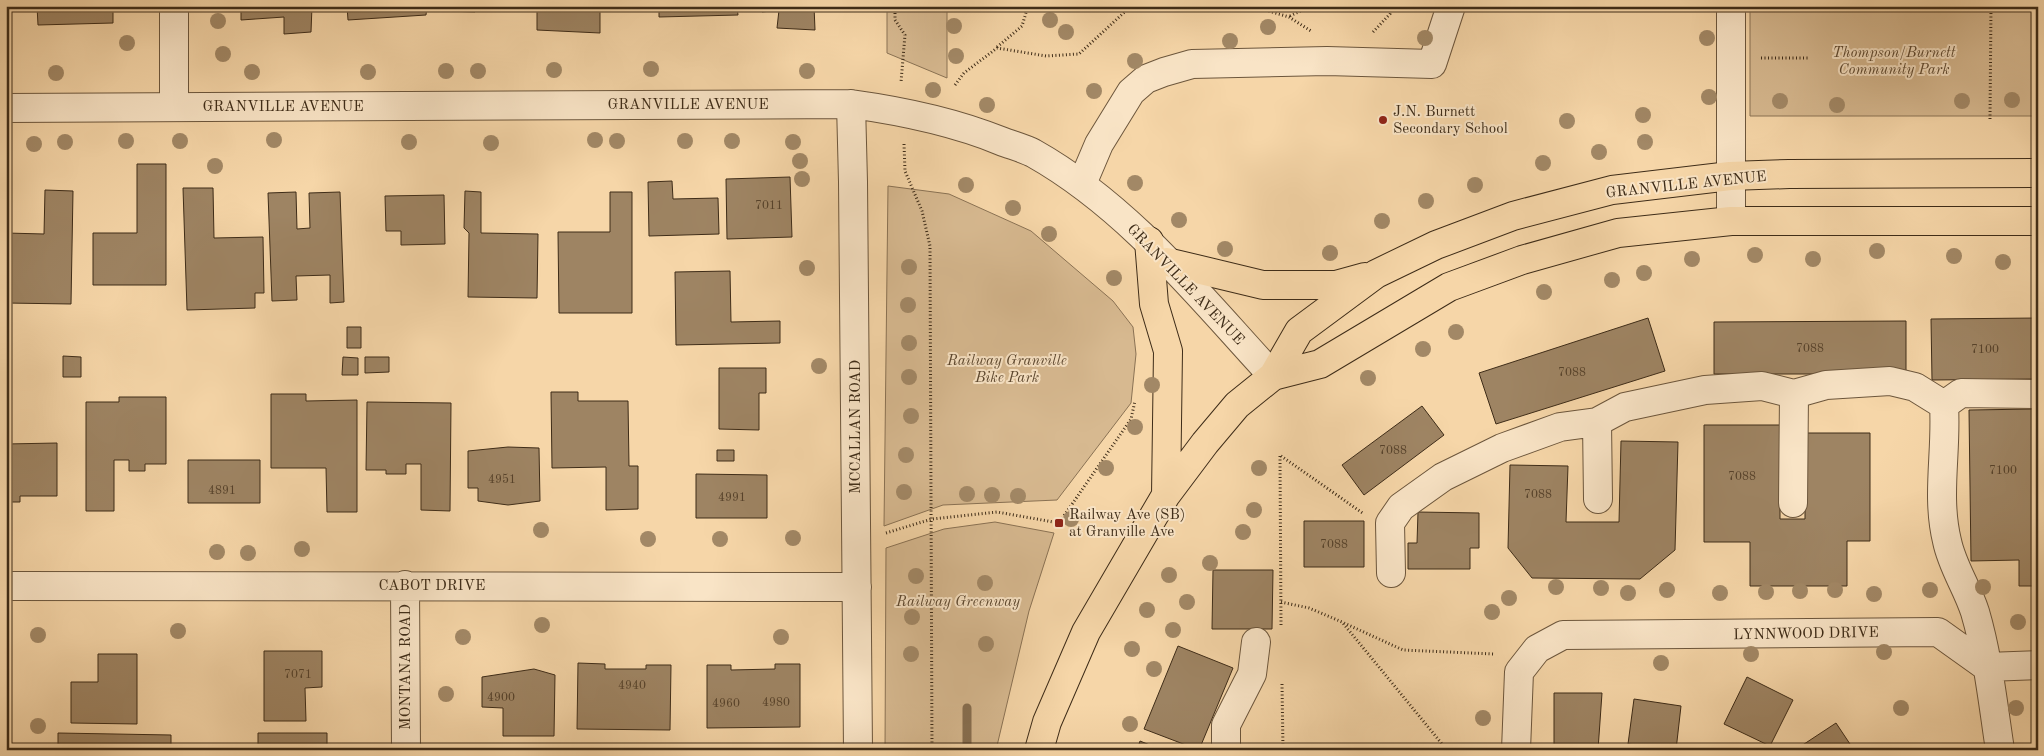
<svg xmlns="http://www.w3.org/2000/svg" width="2044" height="756" font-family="'Old Standard TT',serif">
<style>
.green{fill:#d7b990;stroke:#8a7254}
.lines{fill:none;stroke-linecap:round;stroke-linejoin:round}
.stream{stroke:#876f51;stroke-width:9}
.building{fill:#9e8463;stroke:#3e2c18}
.minor-casing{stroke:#6c563c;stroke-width:30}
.major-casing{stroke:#3e2c18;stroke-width:30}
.path{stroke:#3e2c18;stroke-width:3;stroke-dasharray:1 2.5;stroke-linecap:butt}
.minor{stroke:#f9e4c6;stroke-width:28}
.major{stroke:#f6d6a8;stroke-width:28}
.tree{fill:#a28866}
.poi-dot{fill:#8f2418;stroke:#f9e4c6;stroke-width:2}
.labels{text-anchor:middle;stroke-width:4;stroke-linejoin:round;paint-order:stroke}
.number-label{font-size:12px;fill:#56422b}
.park-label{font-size:15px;font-style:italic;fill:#5d4830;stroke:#f9e4c6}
.street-label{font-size:15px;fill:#3e2c18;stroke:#f9e4c6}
.poi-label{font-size:15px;fill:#3e2c18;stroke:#f9e4c6;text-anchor:start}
</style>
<rect width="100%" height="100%" fill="#f6d6a8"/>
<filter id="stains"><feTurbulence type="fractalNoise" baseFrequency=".004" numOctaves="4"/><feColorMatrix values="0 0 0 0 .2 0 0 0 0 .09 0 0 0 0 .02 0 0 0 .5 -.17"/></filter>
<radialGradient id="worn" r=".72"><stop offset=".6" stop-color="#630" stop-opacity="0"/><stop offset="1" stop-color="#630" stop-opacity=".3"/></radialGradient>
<!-- green -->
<path class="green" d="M887 6H947V78L887 53Z
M1750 6H2038V116H1750Z
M888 186 949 194 1031 231 1113 301 1133 327 1136 354 1131 403 1057 500 943 505 884 526Z
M995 522 1054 533 1029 611 996 750H885L886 548 944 529Z"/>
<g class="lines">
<!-- stream -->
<path class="stream" d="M967 708V750"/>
</g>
<!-- building -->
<path class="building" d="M37 6H113V23L38 25Z
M241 6H312L311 32 284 34V17L241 20Z
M347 6H427L426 15 348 20Z
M445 6H475V12L445 11Z
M537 6H600V33L537 30Z
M659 6H737L738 15 659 17Z
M762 6H814L815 30 777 28 779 10 762 12Z
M137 164H166V285H93V233H137Z
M790 177 792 237 727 239 726 179Z
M672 181 673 199 718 198 719 234 649 236 648 182Z
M183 188H213L214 238 263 237 264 293H255V308L187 310Z
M45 190 73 191 71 304 6 303V233L44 234Z
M465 191 481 192V233L538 234 537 298 468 297 469 233 464 228Z
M296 192 297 229 310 228 309 193 340 192 344 302 330 303V275L296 276 297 300 272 301 268 193Z
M610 192H632V313H559L558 232H610Z
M444 195 445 244 401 245V231H386L385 196Z
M730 271 731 322 780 321V343L676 345 675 272Z
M1648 318 1665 371 1496 424 1479 373Z
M2038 318V379L1932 380 1931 319Z
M1906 321V374H1714V322Z
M347 327H361V348H347Z
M63 356 81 357V377H63Z
M343 357 358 358V375H342Z
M365 357H389V372L365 373Z
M719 368H766V393H759V430L719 429Z
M551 392H578V401H628L629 466H638V509L606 510V467L552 468Z
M271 394H306V401L357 400V512H327L326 468H271Z
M119 397H166V464H145V471H129V460H114V511H86V402H119Z
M367 402 451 403 450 511 421 510V464H406V474H386V470H366Z
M1422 406 1444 435 1364 495 1342 465Z
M2035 409 2038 586H2019V560L1971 561 1969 410Z
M1704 425H1780V519H1805V433H1870V541H1847V586H1750V542H1704Z
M1621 441 1678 442 1675 550 1640 579 1532 578 1508 548 1510 465 1568 466 1566 522H1619Z
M57 443V496H20V502H6V444Z
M508 447 539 448 540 501 508 505 478 501V488H468V451Z
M717 450H734V461H717Z
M188 460H260V503H188Z
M696 474 767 475V518H696Z
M1418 512 1479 513V548H1470V569H1408V543H1417Z
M1304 521H1364V567H1304Z
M1213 570H1273L1272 629H1212Z
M1178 646 1233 668 1199 750 1144 729Z
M264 651H322V687L305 688 306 721H264Z
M98 654H137V724L71 723V682H98Z
M578 663 605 664V669H646V665H671L670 730 577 729Z
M775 664H800V727L707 728V665H731V670L775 669Z
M534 669 555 675 554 736H503V708L482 707V677Z
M1747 677 1793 700 1770 746 1724 724Z
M1554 693H1602L1598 750H1554Z
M1634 699 1681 706 1676 750 1628 744Z
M1836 723 1854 750H1795Z
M58 733 171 735V750H58Z
M258 733H327V750H258Z
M1140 741 1162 750H1137Z"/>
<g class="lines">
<defs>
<path id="minor" d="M174 6V106
M851 104 853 182 858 750
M6 108 851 104C902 111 952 121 1001 141 1011 145 1023 148 1033 153 1129 207 1199 296 1273 376
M1082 184 1099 144 1131 92 1146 79 1164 72 1192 64 1327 61 1432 64 1451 6
M1731 221V6
M1944 405C1947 451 1936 496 1947 541 1952 566 1967 587 1975 612 1988 656 1993 704 2000 750
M1944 405 1961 393 2038 394
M1597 422 1598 499
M1793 503 1794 394
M1391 573 1390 523 1401 507 1443 477 1502 448 1560 427 1597 422 1625 407 1705 390 1762 386 1794 394 1826 385 1890 381 1915 387 1944 405
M405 585 406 750
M6 586 857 587
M1226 750V725L1252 674 1256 642
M1516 750 1519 672 1537 649 1563 635 1938 632 1987 667 2038 665"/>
<path id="major" d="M1149 241 1154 304 1168 351 1166 495
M1167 262 1263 285H1336L1365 277
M1273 376 1320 364 1449 287 1522 260 1618 233 1731 221H2038
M1039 750 1047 722 1086 632 1166 495 1205 443 1237 405 1273 376 1299 331 1376 274 1436 245 1513 216 1612 190 1730 176 1789 174 2038 173"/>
</defs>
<!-- minor casing -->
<use href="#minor" class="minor-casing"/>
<!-- major casing -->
<use href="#major" class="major-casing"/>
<!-- path -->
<path class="path" d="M895 6V20L905 35 901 82
M1252 6 1289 17 1311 31
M1290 16 1311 6
M1373 32 1390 14 1393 6
M997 47 1022 26 1028 6
M1761 58H1810
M955 85 964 73 997 48 1046 56 1079 54 1131 6
M1990 119 1991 6
M904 144 905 171 922 211 930 246 932 750
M1280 456 1281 625
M1281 456 1364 514
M886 533 932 519 997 512 1059 523 1131 419 1135 401
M1281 602 1309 608 1342 622 1447 750
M1344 623 1403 650 1494 654
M1282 684 1283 750"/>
<!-- minor -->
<use href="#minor" class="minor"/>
<!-- major -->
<use href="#major" class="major"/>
</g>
<!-- trees -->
<g class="tree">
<circle cx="1050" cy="20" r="8"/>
<circle cx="218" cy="21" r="8"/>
<circle cx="954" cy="26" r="8"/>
<circle cx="1268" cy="27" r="8"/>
<circle cx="1066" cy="32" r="8"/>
<circle cx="1425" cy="38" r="8"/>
<circle cx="1707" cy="38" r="8"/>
<circle cx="1230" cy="41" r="8"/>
<circle cx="127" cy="43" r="8"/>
<circle cx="223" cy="54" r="8"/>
<circle cx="956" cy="56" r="8"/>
<circle cx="1135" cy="61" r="8"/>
<circle cx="651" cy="69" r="8"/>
<circle cx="554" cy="70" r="8"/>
<circle cx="446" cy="71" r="8"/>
<circle cx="478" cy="71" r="8"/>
<circle cx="807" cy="71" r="8"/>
<circle cx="252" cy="72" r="8"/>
<circle cx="368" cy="72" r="8"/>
<circle cx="56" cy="73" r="8"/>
<circle cx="933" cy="90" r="8"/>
<circle cx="1094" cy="91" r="8"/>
<circle cx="1709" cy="97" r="8"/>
<circle cx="2012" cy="100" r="8"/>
<circle cx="1780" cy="101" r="8"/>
<circle cx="1962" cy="101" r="8"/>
<circle cx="987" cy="105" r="8"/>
<circle cx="1837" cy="105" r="8"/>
<circle cx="1643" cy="115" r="8"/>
<circle cx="1567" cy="121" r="8"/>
<circle cx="274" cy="140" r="8"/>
<circle cx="595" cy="140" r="8"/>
<circle cx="126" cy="141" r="8"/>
<circle cx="180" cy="141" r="8"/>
<circle cx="617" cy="141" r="8"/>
<circle cx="685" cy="141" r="8"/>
<circle cx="732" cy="141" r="8"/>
<circle cx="65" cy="142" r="8"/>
<circle cx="409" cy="142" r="8"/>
<circle cx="793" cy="142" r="8"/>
<circle cx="1645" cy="142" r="8"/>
<circle cx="491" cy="143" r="8"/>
<circle cx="34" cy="144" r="8"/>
<circle cx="1599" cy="152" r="8"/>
<circle cx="800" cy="161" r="8"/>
<circle cx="1543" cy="163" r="8"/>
<circle cx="215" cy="166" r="8"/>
<circle cx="802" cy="179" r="8"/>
<circle cx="1135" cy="183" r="8"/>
<circle cx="966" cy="185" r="8"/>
<circle cx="1475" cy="185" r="8"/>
<circle cx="1426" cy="201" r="8"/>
<circle cx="1013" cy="208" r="8"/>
<circle cx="1179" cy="220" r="8"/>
<circle cx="1382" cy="221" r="8"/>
<circle cx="1049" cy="234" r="8"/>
<circle cx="1225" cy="249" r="8"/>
<circle cx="1877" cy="251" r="8"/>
<circle cx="1330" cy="253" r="8"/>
<circle cx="1755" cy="255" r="8"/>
<circle cx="1954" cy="256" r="8"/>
<circle cx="1692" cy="259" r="8"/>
<circle cx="1813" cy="259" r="8"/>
<circle cx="2003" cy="262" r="8"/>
<circle cx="909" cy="267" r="8"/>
<circle cx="807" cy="268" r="8"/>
<circle cx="1644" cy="273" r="8"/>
<circle cx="1114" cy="278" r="8"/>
<circle cx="1612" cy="280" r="8"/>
<circle cx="1544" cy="292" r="8"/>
<circle cx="908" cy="305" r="8"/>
<circle cx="1456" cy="332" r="8"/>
<circle cx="909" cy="343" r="8"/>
<circle cx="1423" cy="349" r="8"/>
<circle cx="819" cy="366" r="8"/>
<circle cx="909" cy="377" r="8"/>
<circle cx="1368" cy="378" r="8"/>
<circle cx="1152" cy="385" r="8"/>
<circle cx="911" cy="416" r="8"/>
<circle cx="1135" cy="427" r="8"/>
<circle cx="906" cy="455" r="8"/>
<circle cx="1106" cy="468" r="8"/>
<circle cx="1259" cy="468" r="8"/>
<circle cx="904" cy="492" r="8"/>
<circle cx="967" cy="494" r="8"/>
<circle cx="992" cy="495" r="8"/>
<circle cx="1018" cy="496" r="8"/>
<circle cx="1254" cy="510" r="8"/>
<circle cx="1071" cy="519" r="8"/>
<circle cx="541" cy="530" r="8"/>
<circle cx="1243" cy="532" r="8"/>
<circle cx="793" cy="538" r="8"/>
<circle cx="648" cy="539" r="8"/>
<circle cx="720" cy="539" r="8"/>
<circle cx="302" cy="549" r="8"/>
<circle cx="217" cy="552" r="8"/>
<circle cx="248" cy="553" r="8"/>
<circle cx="1210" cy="563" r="8"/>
<circle cx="1169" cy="575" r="8"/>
<circle cx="916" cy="576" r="8"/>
<circle cx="985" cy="583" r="8"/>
<circle cx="1556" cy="587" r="8"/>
<circle cx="1983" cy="587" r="8"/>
<circle cx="1601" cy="588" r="8"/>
<circle cx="1667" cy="590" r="8"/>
<circle cx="1835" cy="590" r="8"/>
<circle cx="1930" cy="590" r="8"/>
<circle cx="1800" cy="591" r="8"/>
<circle cx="1766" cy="592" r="8"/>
<circle cx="1628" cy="593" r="8"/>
<circle cx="1720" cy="593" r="8"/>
<circle cx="1874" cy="594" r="8"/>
<circle cx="1509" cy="598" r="8"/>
<circle cx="1187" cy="602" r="8"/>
<circle cx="1147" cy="610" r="8"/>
<circle cx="1492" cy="612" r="8"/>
<circle cx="912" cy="617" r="8"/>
<circle cx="2018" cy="622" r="8"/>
<circle cx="542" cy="625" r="8"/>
<circle cx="1173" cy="630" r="8"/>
<circle cx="178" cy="631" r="8"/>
<circle cx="38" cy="635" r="8"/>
<circle cx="463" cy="637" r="8"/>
<circle cx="781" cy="637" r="8"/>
<circle cx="986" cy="644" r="8"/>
<circle cx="1132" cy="649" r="8"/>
<circle cx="1884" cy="652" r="8"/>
<circle cx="911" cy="654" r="8"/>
<circle cx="1751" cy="654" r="8"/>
<circle cx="1661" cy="663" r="8"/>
<circle cx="1154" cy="669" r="8"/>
<circle cx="446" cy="694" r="8"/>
<circle cx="1901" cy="708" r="8"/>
<circle cx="2016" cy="708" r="8"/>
<circle cx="1483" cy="718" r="8"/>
<circle cx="1130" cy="724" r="8"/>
<circle cx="38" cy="726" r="8"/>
</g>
<!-- markers -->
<g class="poi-dot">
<circle cx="1383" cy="120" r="5"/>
<rect x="1054" y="518" width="10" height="10" rx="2.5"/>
</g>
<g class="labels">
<!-- number labels -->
<g class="number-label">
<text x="769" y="209">7011</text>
<text x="1810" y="352">7088</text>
<text x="1985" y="353">7100</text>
<text x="1572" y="376">7088</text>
<text x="1393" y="454">7088</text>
<text x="2003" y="474">7100</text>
<text x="1742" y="480">7088</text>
<text x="502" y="483">4951</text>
<text x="222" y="494">4891</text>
<text x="1538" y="498">7088</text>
<text x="732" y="501">4991</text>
<text x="1334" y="548">7088</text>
<text x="298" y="678">7071</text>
<text x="632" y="689">4940</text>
<text x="501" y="701">4900</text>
<text x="776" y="706">4980</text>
<text x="726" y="707">4960</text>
</g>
<!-- park labels -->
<g class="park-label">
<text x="1894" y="57">Thompson/Burnett<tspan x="1894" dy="17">Community Park</tspan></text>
<text x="1007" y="365">Railway Granville<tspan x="1007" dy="17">Bike Park</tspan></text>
<text x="958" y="606">Railway Greenway</text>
</g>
<!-- street labels -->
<g class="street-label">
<text x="688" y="109">GRANVILLE AVENUE</text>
<text x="283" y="111">GRANVILLE AVENUE</text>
<text transform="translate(1686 184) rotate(-6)" y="5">GRANVILLE AVENUE</text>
<text transform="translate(1186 284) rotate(46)" y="5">GRANVILLE AVENUE</text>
<text transform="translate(855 427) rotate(-90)" y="5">MCCALLAN ROAD</text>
<text x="432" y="590">CABOT DRIVE</text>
<text transform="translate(1806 633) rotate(-1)" y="5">LYNNWOOD DRIVE</text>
<text transform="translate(405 667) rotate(-90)" y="5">MONTANA ROAD</text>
</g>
<!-- poi labels -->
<g class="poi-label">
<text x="1393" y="116">J.N. Burnett<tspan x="1393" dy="17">Secondary School</tspan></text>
<text x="1069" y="519">Railway Ave (SB)<tspan x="1069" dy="17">at Granville Ave</tspan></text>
</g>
</g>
<!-- margin -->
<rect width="2044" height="756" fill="none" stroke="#f6d6a8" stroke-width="25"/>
<rect x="8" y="8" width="2029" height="741" fill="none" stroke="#3e2c18" stroke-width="2.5"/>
<rect x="12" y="12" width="2019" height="731" fill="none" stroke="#3e2c18"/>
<rect width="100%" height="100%" filter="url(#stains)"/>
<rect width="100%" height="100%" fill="url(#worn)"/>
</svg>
